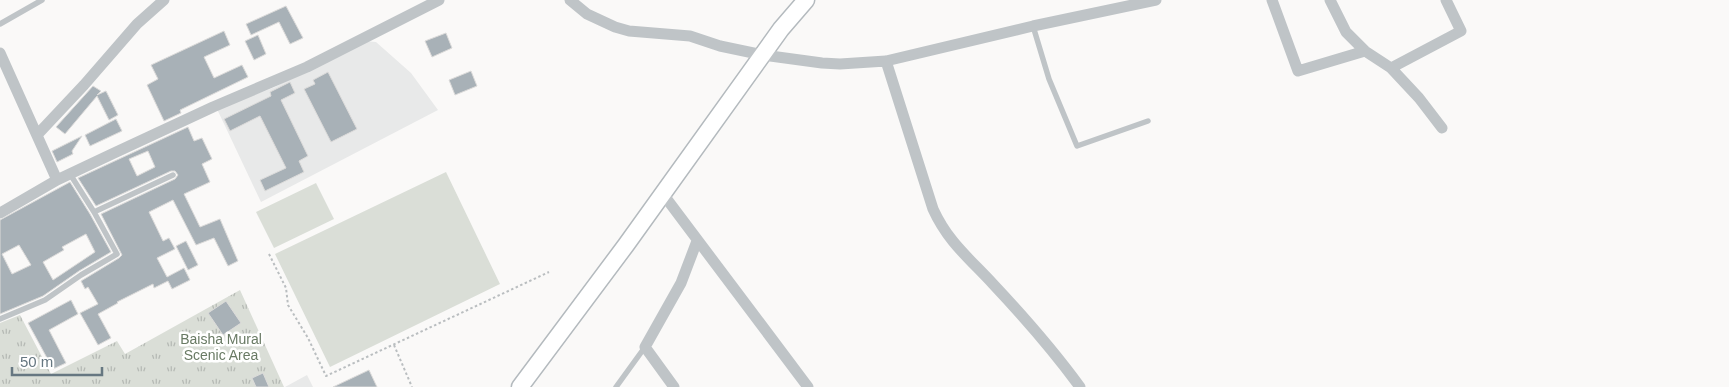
<svg xmlns="http://www.w3.org/2000/svg" width="1729" height="387" font-family="Arial,sans-serif">
<style>
.built{fill:#e8e9e9}
.grass{fill:url(#grass-tufts)}
.pitch{fill:#daded7}
.building{fill:#a8b1b7;stroke:#dcdbda;fill-rule:evenodd}
.lines{fill:none;stroke-linecap:round;stroke-linejoin:round}
.secondary-casing{stroke:#b4babe;stroke-width:19}
.path{stroke:#babec0;stroke-width:2;stroke-dasharray:2.5 2.5;stroke-linecap:butt}
.lane{stroke:#bfc4c7;stroke-width:5.5}
.street{stroke:#bfc4c7;stroke-width:11}
.secondary{stroke:#fff;stroke-width:16}
.labels{text-anchor:middle;stroke-width:5;stroke-linejoin:round;paint-order:stroke}
.park-label{font-size:14px;fill:#697a64;stroke:#fff}
</style>
<defs>
<pattern id="grass-tufts" width="24" height="20" patternUnits="userSpaceOnUse" patternTransform="scale(1.25)"><rect width="24" height="20" fill="#daded7"/><path d="M3 7l-1-3M5 7V3M7 7l1-3M15 17l-1-3M17 17v-4M19 17l1-3" fill="none" stroke="#b5b9b4"/></pattern>
</defs>
<rect width="100%" height="100%" fill="#faf9f8"/>
<!-- built -->
<path class="built" d="M364 41 376 42 411 73 438 110 261 202 217 109 275 87Z
M307 375 313 387H284H285Z"/>
<!-- grass -->
<path class="grass" d="M240 290 284 387H0V323L20 315 51 374 117 341 125 354Z"/>
<!-- pitch -->
<path class="pitch" d="M446 172 500 284 330 367 275 254Z
M316 183 334 219 274 248 256 212Z"/>
<!-- building -->
<path class="building" d="M286 6 303 38 290 44 279 22 251 35 246 24Z
M224 31 230 45 204 57 214 78 242 65 248 77 180 110 181 113 164 121 147 85 158 79 151 65Z
M446 33 452 48 432 57 425 41Z
M258 35 266 54 254 60 245 41Z
M471 71 477 86 455 95 449 80Z
M328 72 357 129 331 142 304 89 315 84 313 80Z
M290 82 295 93 281 100 308 156 299 161 304 172 265 191 260 180 286 168 260 116 230 131 224 119 271 96 270 92Z
M93 86 101 91 97 95 106 91 118 115 109 120 97 96 65 134 56 127Z
M116 119 122 131 90 146 85 135Z
M188 127 194 141 202 138 212 159 202 164 210 182 184 194 200 227 220 219 238 261 228 266 214 238 196 245 173 200 149 212 163 241 169 238 175 249 157 258 167 277 184 268 190 280 172 289 168 281 154 288 153 284 117 302 118 303 98 314 111 338 98 345 80 313 98 304 88 287 85 289 81 281 119 258 122 255 101 214 175 179 178 175 175 171H171L96 206 78 178ZM148 151 155 167 137 176 129 159Z
M82 136 72 151 73 154 57 162 52 151Z
M70 182 90 214 111 252 79 271 43 296 0 314V220ZM86 234 95 252 53 280 43 262 64 250 62 247ZM19 245 31 265 12 274 2 254Z
M186 241 198 265 188 270 176 246Z
M71 300 78 314 49 330 66 363 53 369 28 323Z
M226 301 241 323 223 335 208 313Z
M369 370 377 387H333Z
M263 373 269 387H256L252 378Z"/>
<g class="lines">
<defs>
<path id="secondary" d="M520 387 626 245 781 29 806 0"/>
</defs>
<!-- secondary casing -->
<use href="#secondary" class="secondary-casing"/>
<!-- path -->
<path class="path" d="M269 254 286 288 288 305 308 338 326 376 549 272
M394 345 412 387"/>
<!-- lane -->
<path class="lane" d="M0 24 42 0
M1033 26 1049 79 1077 146 1148 121
M94 212 173 175
M0 319 45 300 81 275 117 254 94 212 70 174
M616 387 645 347"/>
<!-- street -->
<path class="street" d="M570 0 587 14 615 27 629 31 690 36 720 46 763 55 822 63 840 64 886 61 1033 26 1156 0
M1272 0 1298 71 1365 51
M1330 0 1346 32 1365 51 1391 68 1461 31 1446 0
M0 53 57 180
M886 61 933 209C948 242 969 258 993 284 1024 317 1053 350 1080 387
M1391 68 1419 98 1442 128
M37 135 84 85 137 24 164 0
M663 194 808 387
M0 213 57 180 112 154 213 107 307 67 439 0
M674 387 645 347 681 283 697 241"/>
<!-- secondary -->
<use href="#secondary" class="secondary"/>
</g>
<g class="labels">
<!-- park labels -->
<g class="park-label">
<text x="221" y="344">Baisha Mural<tspan x="221" dy="16">Scenic Area</tspan></text>
</g>
</g>
<!-- scale -->
<path d="M12 367v8h90v-8" fill="none" stroke="#667781" stroke-width="2.5"/>
<text x="20" y="367" font-size="15" fill="#667781" stroke="#ffffff" stroke-width="4" paint-order="stroke">50 m</text>
</svg>
